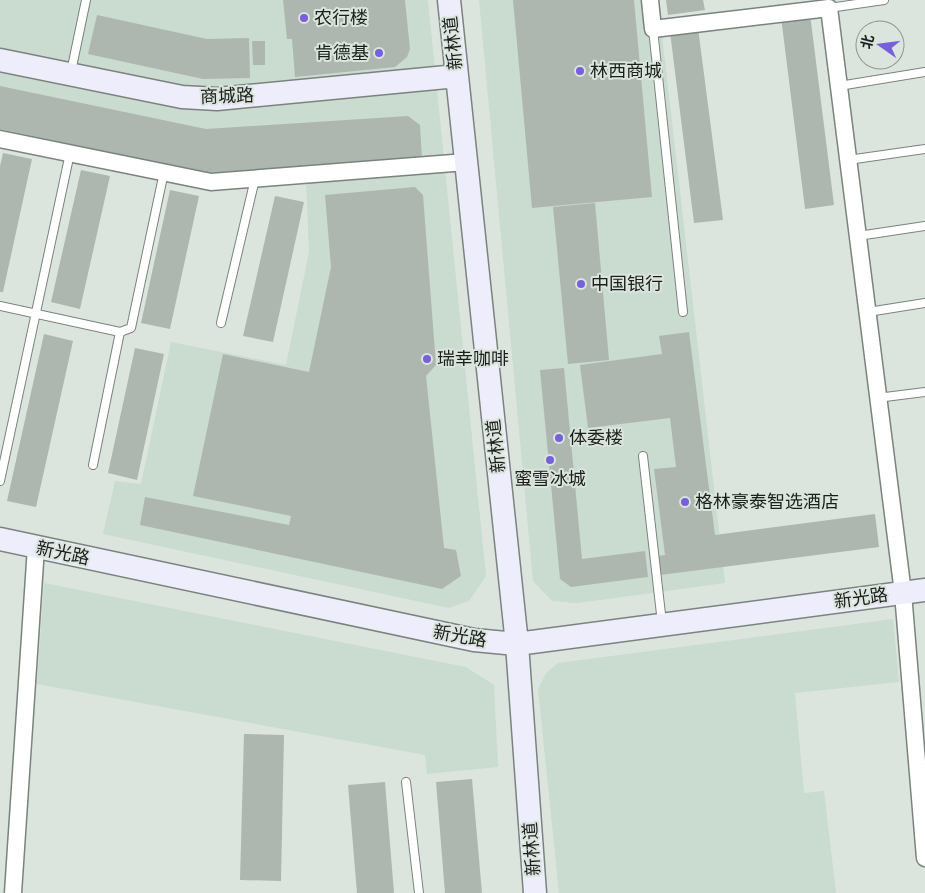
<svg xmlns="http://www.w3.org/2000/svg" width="925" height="893" font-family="'Asap Condensed','Noto Sans SC',sans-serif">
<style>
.built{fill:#cadbcf}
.building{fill:#adb7b0}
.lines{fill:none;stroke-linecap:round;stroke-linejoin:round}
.lane-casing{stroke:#7a837d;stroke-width:10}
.street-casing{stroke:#7a837d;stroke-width:19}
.secondary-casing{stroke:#7a837d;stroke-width:25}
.lane{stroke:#fff;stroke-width:8}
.street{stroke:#fff;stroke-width:16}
.secondary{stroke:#eeedfb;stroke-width:22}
.poi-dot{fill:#7760db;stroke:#dbe5de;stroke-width:2}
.labels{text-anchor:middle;stroke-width:4;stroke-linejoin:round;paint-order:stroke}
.poi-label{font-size:18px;fill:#1b1f1c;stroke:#dbe5de;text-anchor:start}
.street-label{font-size:18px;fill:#1b1f1c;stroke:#dbe5de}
</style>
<rect width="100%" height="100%" fill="#dbe5de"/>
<!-- built -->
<path class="built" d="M0 0H428L486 576 469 601 449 608 103 534 115 481 141 484 171 342 286 365 309 252 306 183 218 189 0 145Z
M479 0H658L725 583 578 603 552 601 533 581Z
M44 583 466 667 494 685 498 767 427 774 425 755 37 684Z
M893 619 899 682 795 693 804 793 824 791 836 893H559L538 689 546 673 558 663Z"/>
<!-- building -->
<path class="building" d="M283 0H405L410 49 407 57 395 67 295 77 292 39H287Z
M513 0H634L652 197 532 208Z
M666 0H703L705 10 668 15Z
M810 14 834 205 805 209 781 17Z
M97 15 207 39 249 38 250 78 203 79 88 54Z
M698 28 723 220 694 223 670 32Z
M252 41H265V65H253Z
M0 86 206 129 408 116 420 125 422 158 205 173 0 129Z
M3 153 32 159 3 292H0V166Z
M81 170 110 176 80 309 51 302Z
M415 187 423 195 436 365 426 376 444 548 456 550 461 576 442 589 140 525 145 497 289 525 291 516 193 496 223 354 309 372 331 267 325 195Z
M170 190 199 196 170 329 141 323Z
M275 196 304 202 273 342 243 336Z
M595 203 609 360 568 364 553 207Z
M689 332 715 535 875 514 879 547 660 575 658 556 665 555 654 469 676 467 670 418 588 428 580 365 662 354 659 336Z
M44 334 73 341 36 507 7 501Z
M135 348 164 354 137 480 108 473Z
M564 368 582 559 645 551 648 577 571 587 560 579 540 370Z
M244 734 284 735 281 881 240 880Z
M472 779 482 893H445L436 782Z
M385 782 394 893H357L348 785Z"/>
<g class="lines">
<defs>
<path id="lane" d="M829 8 884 0
M653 29 683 312
M71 72 86 0
M839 86 925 72
M848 160 925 149
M858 236 925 226
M0 306 120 332 131 328 164 172
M868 312 925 303
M221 323 255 179
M877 398 925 392
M643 456 662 623
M93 465 120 332
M0 481 70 153
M406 782 419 893"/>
<path id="street" d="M650 0 653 29 829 8 903 593 925 858
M0 139 211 182 466 162
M13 893 36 547"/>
<path id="secondary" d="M449 0 517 644 535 893
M0 60 182 97 217 99 457 76
M0 539 474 640 517 644 925 590"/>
</defs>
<!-- lane casing -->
<use href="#lane" class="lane-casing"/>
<!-- street casing -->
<use href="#street" class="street-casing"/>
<!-- secondary casing -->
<use href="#secondary" class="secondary-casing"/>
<!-- lane -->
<use href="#lane" class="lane"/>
<!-- street -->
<use href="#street" class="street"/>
<!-- secondary -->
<use href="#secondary" class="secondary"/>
</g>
<!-- markers -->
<g class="poi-dot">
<circle cx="304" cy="18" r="5"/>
<circle cx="379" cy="53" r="5"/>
<circle cx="580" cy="71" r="5"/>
<circle cx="581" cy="284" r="5"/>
<circle cx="427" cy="359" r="5"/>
<circle cx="559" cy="438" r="5"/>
<circle cx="550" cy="460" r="5"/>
<circle cx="685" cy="502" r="5"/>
</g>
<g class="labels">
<!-- poi labels -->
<g class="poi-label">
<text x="314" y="24">农行楼</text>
<text x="369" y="59" text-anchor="end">肯德基</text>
<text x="590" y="77">林西商城</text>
<text x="591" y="290">中国银行</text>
<text x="437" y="365">瑞幸咖啡</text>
<text x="569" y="444">体委楼</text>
<text x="550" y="485" text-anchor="middle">蜜雪冰城</text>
<text x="695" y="508">格林豪泰智选酒店</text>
</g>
<!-- street labels -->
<g class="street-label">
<text transform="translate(453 43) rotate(-96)" y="6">新林道</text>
<text transform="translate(227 96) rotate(-2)" y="6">商城路</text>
<text transform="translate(496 446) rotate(-96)" y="6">新林道</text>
<text transform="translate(63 553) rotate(12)" y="6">新光路</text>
<text transform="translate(861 598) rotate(-8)" y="6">新光路</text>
<text transform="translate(460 636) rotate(10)" y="6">新光路</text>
<text transform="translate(532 849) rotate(-94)" y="6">新林道</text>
</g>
</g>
<!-- north arrow -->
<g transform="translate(880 45) rotate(284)"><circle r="24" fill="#dbe5de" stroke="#8e9690"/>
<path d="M0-4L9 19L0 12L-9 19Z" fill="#7760db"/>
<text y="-8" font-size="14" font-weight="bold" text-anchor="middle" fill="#1b1f1c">北</text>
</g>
</svg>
